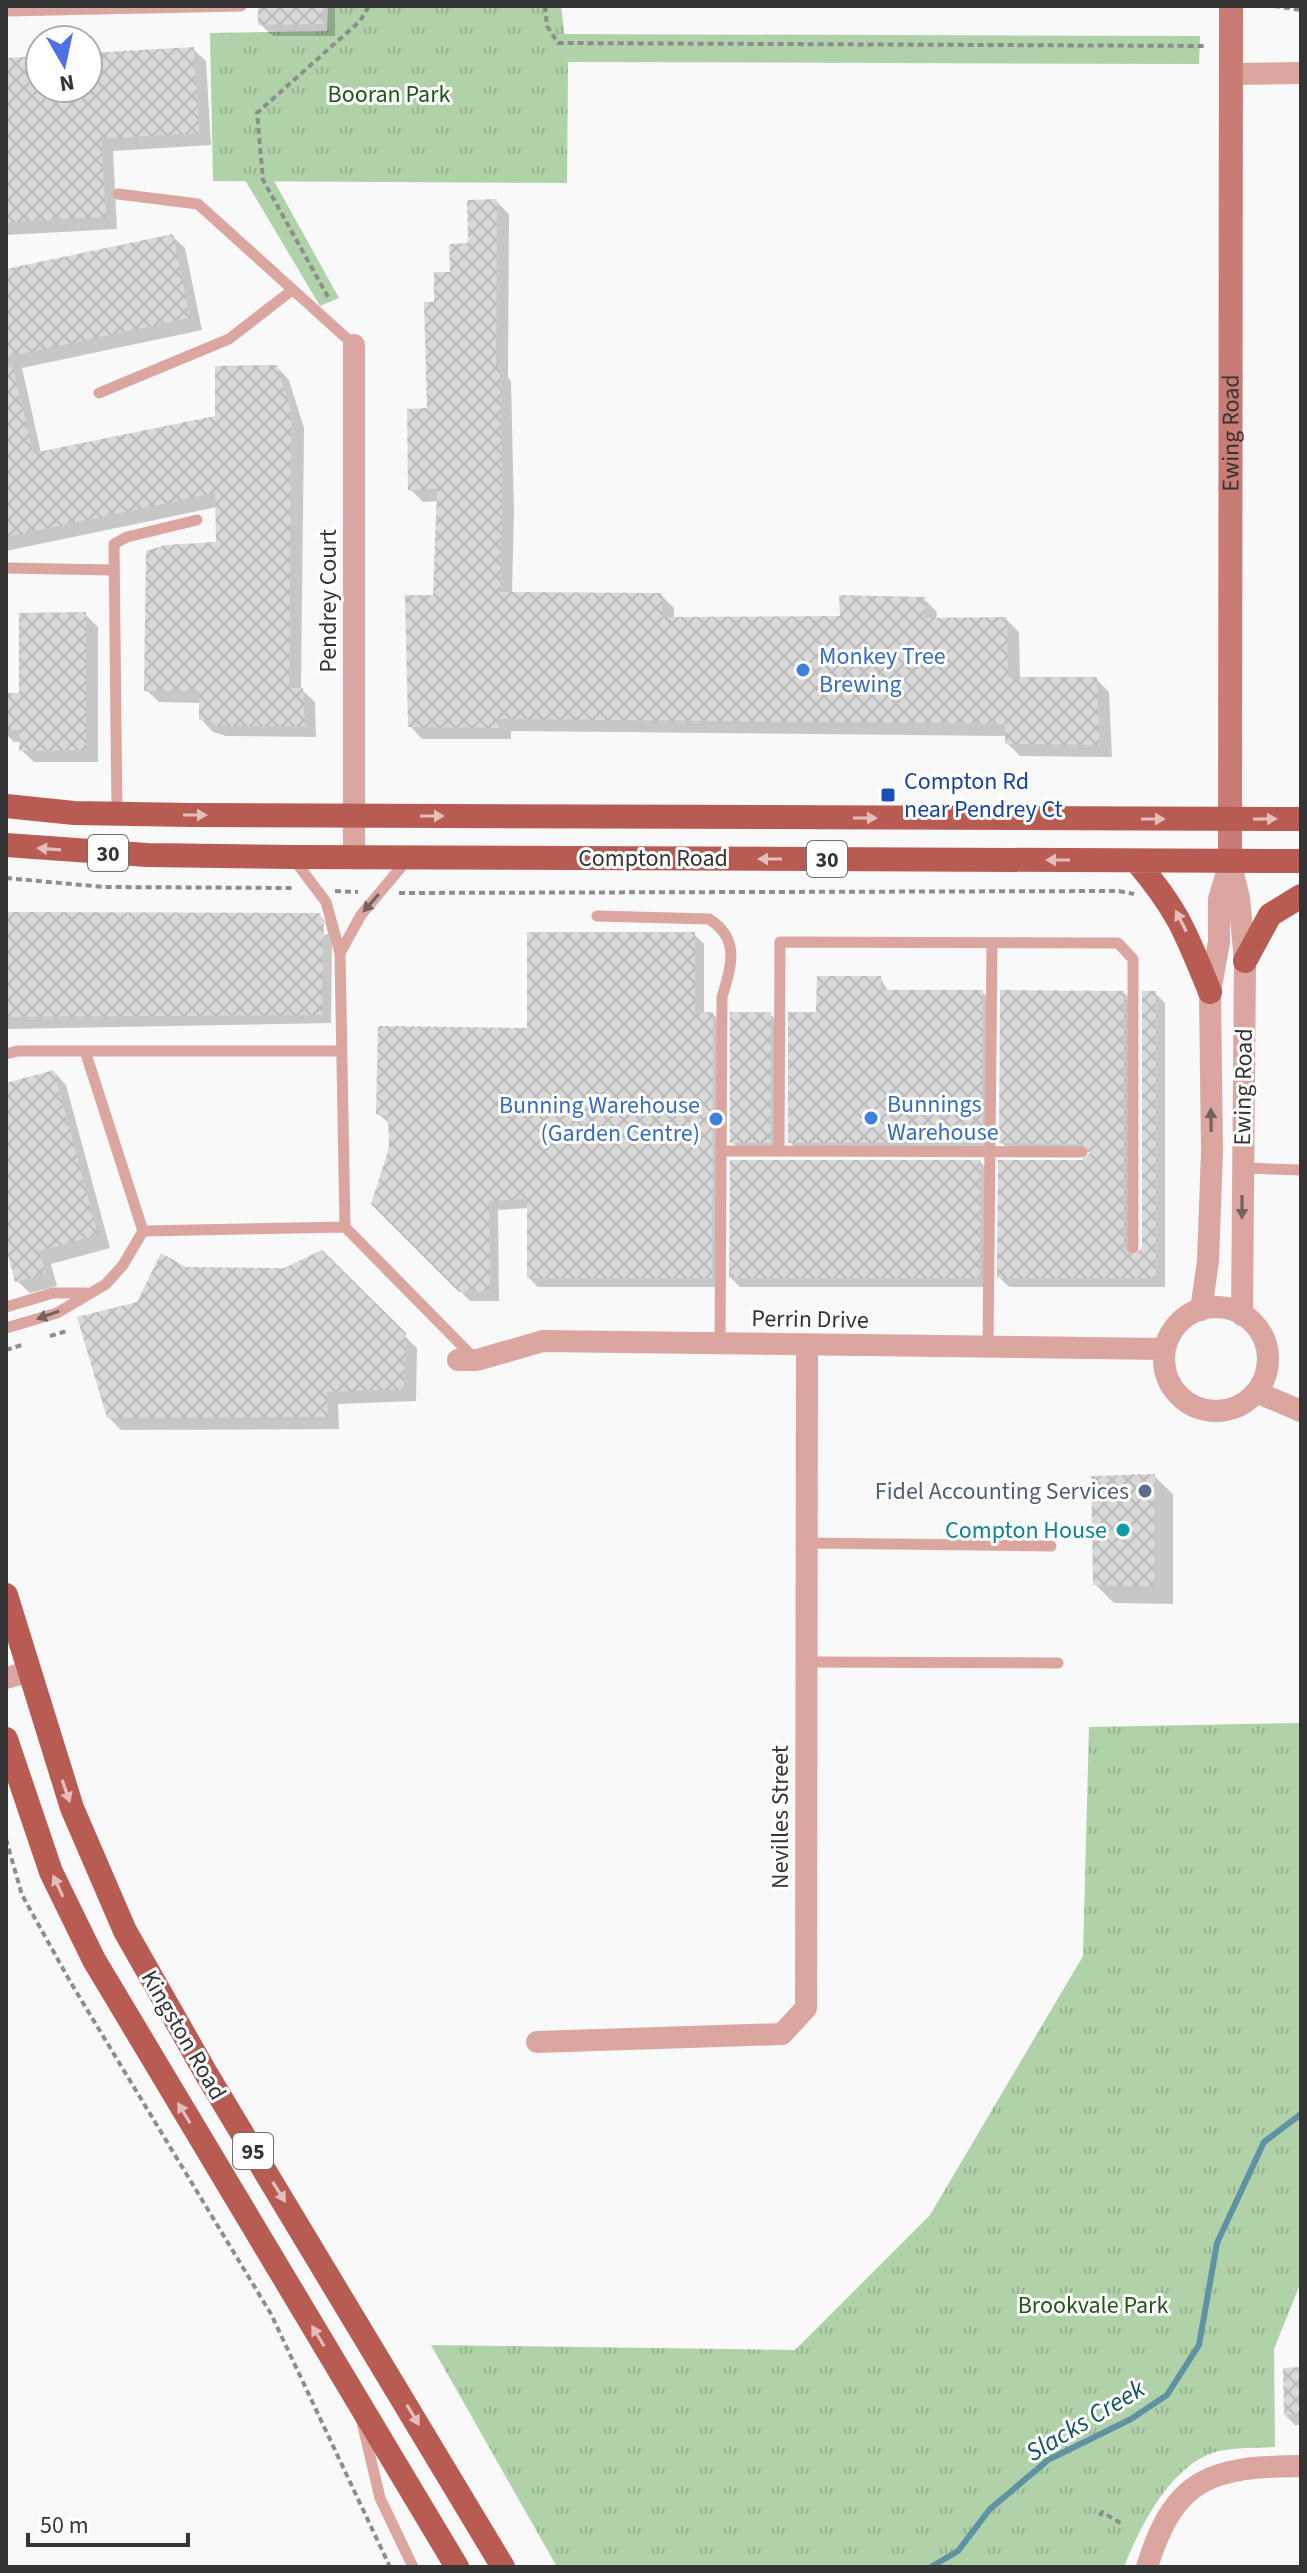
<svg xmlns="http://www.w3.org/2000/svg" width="1307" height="2573" font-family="'Source Sans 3',sans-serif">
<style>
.green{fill:#afd2a9}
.park{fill:url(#park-tufts)}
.shadow{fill:#0003;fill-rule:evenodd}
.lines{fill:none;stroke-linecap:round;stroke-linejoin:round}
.stream{stroke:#5f93a4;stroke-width:6}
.building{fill:url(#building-cross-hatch)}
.path{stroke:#8d8d8d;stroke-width:4;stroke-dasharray:6 4;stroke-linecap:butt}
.lane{stroke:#dba69f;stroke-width:11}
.street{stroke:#dba69f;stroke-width:22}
.secondary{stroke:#c87c73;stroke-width:24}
.primary{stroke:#b85c53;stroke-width:24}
.oneway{fill:#e3beba}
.oneway2{fill:#77625f}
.shop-dot{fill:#3f7fe0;stroke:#fff;stroke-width:3}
.transit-dot{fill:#1a4fb4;stroke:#fff;stroke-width:3}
.service-dot{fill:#5c6f8a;stroke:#fff;stroke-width:3}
.culture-dot{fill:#0f9aa8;stroke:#fff;stroke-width:3}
.labels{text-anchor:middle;stroke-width:6;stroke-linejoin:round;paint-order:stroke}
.shield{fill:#fff;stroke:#717171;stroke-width:2}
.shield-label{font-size:22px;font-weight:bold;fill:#343434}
.park-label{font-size:24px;fill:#1e5615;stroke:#fff}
.street-label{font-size:24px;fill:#343434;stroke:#fff}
.shop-label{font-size:24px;fill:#366cbe;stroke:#fff;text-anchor:start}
.transit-label{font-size:24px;fill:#164399;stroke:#fff;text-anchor:start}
.service-label{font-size:24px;fill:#4e5e75;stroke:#fff;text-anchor:end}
.culture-label{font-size:24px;fill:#0d838f;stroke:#fff;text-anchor:end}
.water-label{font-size:26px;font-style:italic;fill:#125263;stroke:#fff}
</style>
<defs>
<pattern id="park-tufts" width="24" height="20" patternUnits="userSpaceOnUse" patternTransform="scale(2)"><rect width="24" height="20" fill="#afd2a9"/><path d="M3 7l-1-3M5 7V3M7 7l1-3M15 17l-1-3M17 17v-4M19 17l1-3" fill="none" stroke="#97b592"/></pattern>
<pattern id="building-cross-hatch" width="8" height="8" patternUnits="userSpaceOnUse" patternTransform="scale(2)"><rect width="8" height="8" fill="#d9d8d9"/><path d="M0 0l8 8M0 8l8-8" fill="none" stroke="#bbbabb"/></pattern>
</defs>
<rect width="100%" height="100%" fill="#f9f9fa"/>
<!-- green -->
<path class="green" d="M563 34 1200 36 1199 64 568 62Z
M245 180 274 181 339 298 320 306Z"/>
<!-- park -->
<path class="park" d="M328 6H561L568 62 567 183 213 181 210 33 327 31Z
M1301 1723V2282L1274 2349 1275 2447C1257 2448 1237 2447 1219 2451 1172 2462 1140 2526 1124 2567H557L431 2345 795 2350 930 2215 1083 1956 1089 1727Z"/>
<!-- shadow -->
<path class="shadow" d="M260 6H335V36H273L260 24Z
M193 49 206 61 211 145 113 151 117 229 6 235V60L40 58V88H88V55Z
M496 201 509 214 508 377 511 381 514 511 512 594 661 595 674 608V618H842L924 599 937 612 936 620 1006 619 1019 632 1020 679H1096L1109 692 1112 757 1020 756 1007 743V736L511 731V739H422L410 726 435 597 438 501 423 502 410 489 429 410 436 304Z
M172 236 185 248 202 330 22 368 41 453 217 418 277 367 289 380 304 428 301 689 315 702 316 737 226 736 213 732 201 719V703L159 702 146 690 218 544 217 507 6 551V271Z
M85 614 98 627V762H34L21 750V742H14L6 734V695H21Z
M6 914 319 915 329 925 332 936 331 1023 6 1029ZM320 922H325L328 934 324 935Z
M694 934 704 944V1014H713L722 1024 721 1287H538L529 1278V1208L498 1210 499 1301H470L374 1204 391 1149 390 1124 378 1114Z
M880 978 889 992H982L992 1001 990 1152 799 1151 790 1142 818 1014Z
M1124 993 1133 1002V1258L1144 1249 1155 993 1165 1003V1287H1009L999 1277 1094 1152H1010L1001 1142Z
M770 1014 780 1024 779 1151H741L732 1142Z
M54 1072 66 1085 110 1248 51 1264 57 1286 30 1293 17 1281 6 1239V1085Z
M980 1162 990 1172 989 1287H740L731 1278Z
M321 1253 417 1348 416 1401 338 1404 339 1429 121 1430 108 1417 138 1304 186 1269 284 1270Z
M1154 1476 1173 1494V1604L1114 1603 1095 1584Z
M1301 2369V2425H1295L1286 2416 1285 2370Z"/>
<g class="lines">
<!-- stream -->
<path class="stream" d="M931 2567 958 2551 990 2509 1048 2460 1131 2419 1167 2395 1199 2345 1217 2243 1264 2142 1301 2114"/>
</g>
<!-- building -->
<path class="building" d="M258 6H323V24L258 25Z
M194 47 199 133 101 139 106 217 6 222V58L40 56V88H88V53Z
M497 199 496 366H500L502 497 500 592 662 593V617L840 616 839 595 925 597V618L1007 617 1008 677H1097L1100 745 1005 744V724L499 719V728L408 727 405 595H433L437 489 408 490 407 409 427 408 424 302H434V272H450L449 244 468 243 467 200Z
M173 234 190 318 6 357V269Z
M277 365 292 414 289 688H303L305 726 212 725 211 720H199V691H144L146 551 165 545 216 542 215 493 6 537V368L13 367 33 453 215 416V366Z
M86 612V750L19 751V730H6V693H19V613Z
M6 912 320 913 324 925 322 1015 6 1017Z
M527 932H695V1012H713L712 1278H527V1199L489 1201 490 1292H459L371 1204 389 1148 388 1116 376 1114 378 1026 527 1028Z
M817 976H881V990H983L982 1143H788V1012H816Z
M1000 990 1124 991V1248L1132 1256 1142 1248V991H1156V1278H997L998 1160H1082L1090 1153 1082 1144 999 1143Z
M730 1012H771V1143H730Z
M54 1070 98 1235 39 1251 46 1274 15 1282 6 1247V1083Z
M730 1160H981L980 1278H729Z
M322 1250 406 1333 404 1389 327 1392 328 1417 107 1418 77 1317 137 1302 161 1253 186 1267 284 1268Z
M1155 1474V1587L1093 1585 1091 1476Z
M1301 2367V2415H1284L1283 2368Z"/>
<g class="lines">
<!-- path -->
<path class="path" d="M545 6 547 26 558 43 1206 46
M1274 6 1301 10
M328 297 263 180 257 113 360 21 369 6
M6 878 104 887 295 888
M335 891 358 892
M399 893 1119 891 1134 894
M50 1336 67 1331
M6 1350 25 1344
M6 1839 22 1895 71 1983 271 2314 390 2567
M1100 2516 1102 2512 1122 2524"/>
<!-- lane -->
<path class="lane" d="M6 11 241 6
M118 194 198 204 354 345
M99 393 229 339 291 291
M6 568 112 570
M117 814 114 544 127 537 197 520
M597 916 709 919C741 939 731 967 722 997L720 1343
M340 953 361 915 407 860
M6 1054 17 1051H339
M722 1151 1082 1152
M779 1151 780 942 1118 943 1133 959V1248
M1242 1168 1301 1170
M345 1227 476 1360
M143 1231 345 1227 340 953 326 902 292 857
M6 1307 53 1293H86
M6 1328 57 1313 106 1284 123 1265 143 1231 86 1054
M988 1347 992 943
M806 1543 1051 1546
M806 1662 1058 1663
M362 2422 380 2498 413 2567"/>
<!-- street -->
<path class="street" d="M1231 74 1301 73
M354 345V857
M1230 861 1239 898 1245 961 1242 1315
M1164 1359a52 52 0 1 1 104 0a52 52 0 1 1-104 0Z
M1201 1310 1208 1261 1212 1152 1210 992 1219 942V899L1230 862
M458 1360H477L543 1341 1165 1349
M1256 1392 1301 1411
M6 1678 28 1672
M537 2042 782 2034 806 2008 807 1345
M1147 2567C1175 2476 1212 2467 1301 2466"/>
<!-- secondary -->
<path class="secondary" id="s1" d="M1230 861 1231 6"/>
<!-- primary -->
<path class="primary" d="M6 806 74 813 191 815 1301 819
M6 845 147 855 292 857 1301 861
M1136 861C1178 910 1186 933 1210 992
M1245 961 1270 915 1301 896
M6 1595 72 1808 125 1931 207 2075 503 2567
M6 1739 51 1872 94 1960 457 2567"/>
</g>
<!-- one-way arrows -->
<defs><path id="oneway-solid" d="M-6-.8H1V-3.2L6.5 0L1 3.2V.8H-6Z" transform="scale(2)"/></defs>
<g class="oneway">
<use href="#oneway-solid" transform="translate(195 815)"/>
<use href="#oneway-solid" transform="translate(432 816)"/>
<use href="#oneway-solid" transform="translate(865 818)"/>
<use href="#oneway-solid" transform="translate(1153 819)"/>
<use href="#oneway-solid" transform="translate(1265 819) rotate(-1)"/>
<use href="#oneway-solid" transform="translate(49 849) rotate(-176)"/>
<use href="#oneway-solid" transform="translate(770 859) rotate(-180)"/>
<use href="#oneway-solid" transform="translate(1058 860) rotate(-180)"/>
<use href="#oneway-solid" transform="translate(1181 921) rotate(-117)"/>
<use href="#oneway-solid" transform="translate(66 1791) rotate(71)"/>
<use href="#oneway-solid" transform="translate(58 1886) rotate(-115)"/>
<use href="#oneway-solid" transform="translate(184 2113) rotate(-121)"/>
<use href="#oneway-solid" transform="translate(279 2192) rotate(58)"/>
<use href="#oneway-solid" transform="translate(318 2336) rotate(-121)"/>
<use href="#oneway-solid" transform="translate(413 2415) rotate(59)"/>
</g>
<g class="oneway2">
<use href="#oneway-solid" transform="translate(371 903) rotate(131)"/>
<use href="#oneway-solid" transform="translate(1211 1120) rotate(-91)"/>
<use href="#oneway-solid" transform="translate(1242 1207) rotate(90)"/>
<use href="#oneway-solid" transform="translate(48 1315) rotate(160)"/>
</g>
<!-- markers -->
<g class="shop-dot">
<circle cx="803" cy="670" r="8"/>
<circle cx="871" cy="1118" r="8"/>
<circle cx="716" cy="1119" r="8"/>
</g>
<rect class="transit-dot" x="880" y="787" width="16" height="16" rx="4"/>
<circle class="service-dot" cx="1145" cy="1491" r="8"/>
<circle class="culture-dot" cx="1123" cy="1530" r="8"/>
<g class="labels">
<!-- shield labels -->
<g class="shield">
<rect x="88" y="835" width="40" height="36" rx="6"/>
<rect x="807" y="841" width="40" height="36" rx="6"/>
<rect x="233" y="2133" width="40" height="36" rx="6"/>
</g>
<g class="shield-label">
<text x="108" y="861">30</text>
<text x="827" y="867">30</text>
<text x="253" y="2159">95</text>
</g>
<!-- park labels -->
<g class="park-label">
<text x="389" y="102">Booran Park</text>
<text x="1093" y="2313">Brookvale Park</text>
</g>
<!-- street labels -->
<g class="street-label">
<text dy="8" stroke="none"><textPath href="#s1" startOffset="428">Ewing Road</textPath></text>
<text transform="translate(328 601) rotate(-90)" y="8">Pendrey Court</text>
<text x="653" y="866">Compton Road</text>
<text transform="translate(1243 1087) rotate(-89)" y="8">Ewing Road</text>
<text transform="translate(810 1319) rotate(1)" y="8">Perrin Drive</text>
<text transform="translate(780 1817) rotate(-90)" y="8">Nevilles Street</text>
<text transform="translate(184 2035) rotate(60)" y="8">Kingston Road</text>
</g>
<!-- shop labels -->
<g class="shop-label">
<text x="819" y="664">Monkey Tree<tspan x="819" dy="28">Brewing</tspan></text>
<text x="887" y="1112">Bunnings<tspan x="887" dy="28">Warehouse</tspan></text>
<text x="700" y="1113" text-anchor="end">Bunning Warehouse<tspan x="700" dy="28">(Garden Centre)</tspan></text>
</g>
<!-- transit labels -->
<g class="transit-label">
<text x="904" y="789">Compton Rd<tspan x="904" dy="28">near Pendrey Ct</tspan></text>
</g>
<!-- service labels -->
<g class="service-label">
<text x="1129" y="1499">Fidel Accounting Services</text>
</g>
<!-- culture labels -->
<g class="culture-label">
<text x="1107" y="1538">Compton House</text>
</g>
<!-- water labels -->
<g class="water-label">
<text transform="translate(1085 2420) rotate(-31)" y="9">Slacks Creek</text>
</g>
</g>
<!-- border -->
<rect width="1307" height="2573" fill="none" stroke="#343434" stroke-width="16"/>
<!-- north arrow -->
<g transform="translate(64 64) rotate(171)"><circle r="38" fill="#ffffff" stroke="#aeaeae" stroke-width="2"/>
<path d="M0-6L14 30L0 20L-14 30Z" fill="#4f71e5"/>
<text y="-12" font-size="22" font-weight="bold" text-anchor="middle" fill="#343434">N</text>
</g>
<!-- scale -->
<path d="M28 2533v12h160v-12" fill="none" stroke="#343434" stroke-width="4"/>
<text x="40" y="2533" font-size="24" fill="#343434" stroke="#ffffff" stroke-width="6" paint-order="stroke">50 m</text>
</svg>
